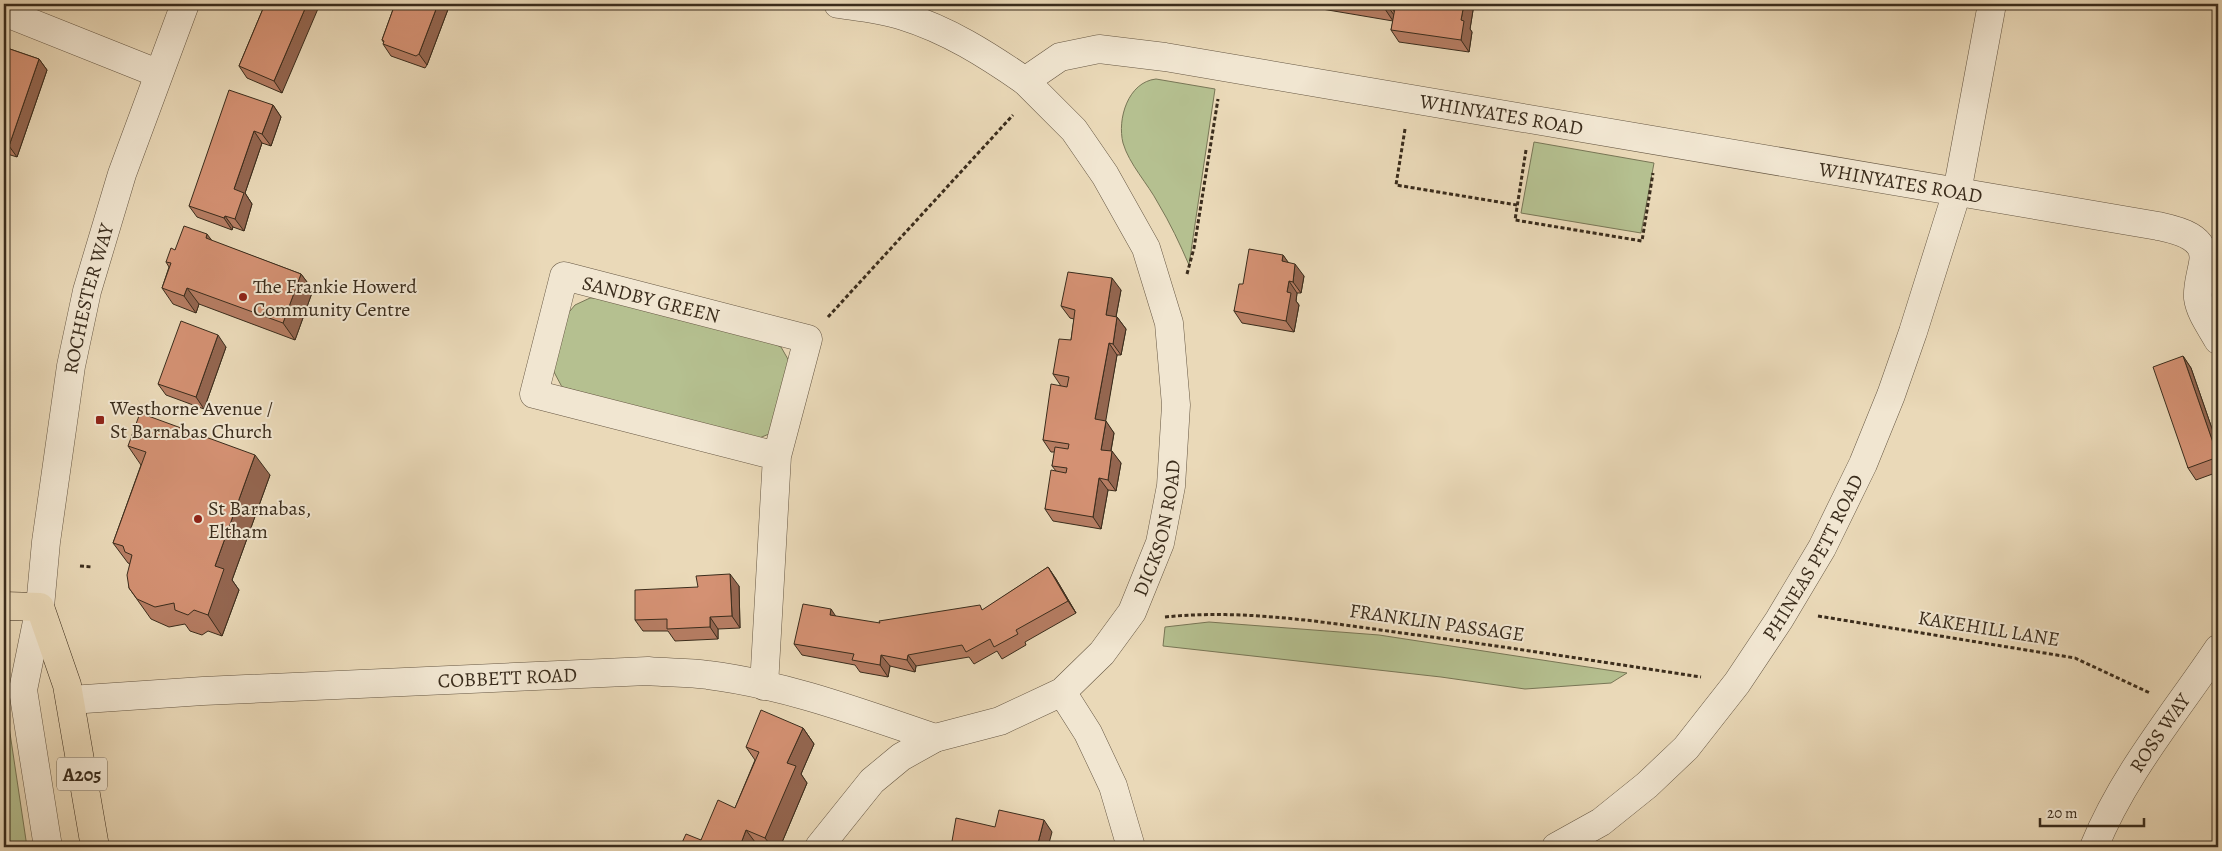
<svg xmlns="http://www.w3.org/2000/svg" width="2222" height="851" font-family="Alegreya,serif">
<style>
.green{fill:#b5c090;stroke:#787656}
.lines{fill:none;stroke-linecap:round;stroke-linejoin:round}
.minor-casing{stroke:#665743;stroke-width:29}
.tertiary-casing{stroke:#665743;stroke-width:29}
.trunk-casing{stroke:#3a2c1c;stroke-width:29}
.path{stroke:#3a2c1c;stroke-width:3;stroke-dasharray:4 2.5;stroke-linecap:butt}
.minor{stroke:#f1e6d1;stroke-width:28}
.tertiary{stroke:#f1e6d1;stroke-width:28}
.trunk{stroke:#ead9b8;stroke-width:28}
.wall{fill:#b67d63;stroke:#3a2c1c}
.shaded-wall{fill:#946650;stroke:#3a2c1c}
.building{fill:#d49173;stroke:#3a2c1c}
.poi-dot{fill:#8f2418;stroke:#f1e6d1;stroke-width:2}
.labels{text-anchor:middle;stroke-width:4;stroke-linejoin:round;paint-order:stroke}
.shield{fill:#f1e6d1;stroke:#716452;stroke-width:1}
.shield-label{font-size:19px;font-weight:bold;fill:#3a2c1c}
.street-label{font-size:20px;fill:#3a2c1c;stroke:#f1e6d1}
.poi-label{font-size:20px;fill:#3a2c1c;stroke:#f1e6d1;text-anchor:start}
</style>
<rect width="100%" height="100%" fill="#ead9b8"/>
<filter id="stains"><feTurbulence type="fractalNoise" baseFrequency=".004" numOctaves="4"/><feColorMatrix values="0 0 0 0 .2 0 0 0 0 .09 0 0 0 0 .02 0 0 0 .5 -.17"/></filter>
<radialGradient id="worn" r=".72"><stop offset=".6" stop-color="#630" stop-opacity="0"/><stop offset="1" stop-color="#630" stop-opacity=".3"/></radialGradient>
<!-- green -->
<path class="green" d="M1156 79 1215 89 1189 265C1180 244 1170 223 1158 203 1148 184 1129 164 1123 143 1117 119 1128 82 1156 79Z
M1534 142 1654 163 1641 233 1521 213Z
M590 298H607L768 341 781 347 789 361 769 434 757 439 562 387 554 372 553 350 565 317 575 305Z
M1209 622 1379 635 1627 673 1611 683 1525 689 1441 677 1163 646 1165 627Z
M4 693 27 847H4Z"/>
<g class="lines">
<defs>
<g id="minor">
<path id="s1" d="M838 4C859 7 882 9 903 16 948 30 986 54 1025 81L1060 57 1099 49 1165 57 2158 226C2176 230 2208 236 2203 263 2201 275 2197 286 2198 298 2200 313 2211 327 2218 340"/>
<path d="M4 12 157 73"/>
<path d="M764 686 777 456 808 339 564 276 534 394 777 456"/>
<path d="M1062 692 1088 733 1113 786 1131 847"/>
<path id="s2" d="M70 700 203 691 648 671C668 673 688 672 708 675 787 685 861 713 935 738"/>
<path id="s3" d="M819 847 872 781 901 757 935 738 1000 721 1062 692 1102 653 1132 612 1160 543 1171 486 1176 405 1169 323 1146 248 1105 175 1074 130 1025 81"/>
<path id="s4" d="M1556 847 1601 822 1647 785 1686 748 1737 683 1779 620 1822 548 1863 464 1891 395 1913 332 1957 192 1992 4"/>
<path id="s5" d="M2094 847C2123 775 2175 713 2218 649"/>
</g>
<g id="tertiary">
<path id="s6" d="M48 847 23 690 40 607 46 542 71 366 87 291 122 174 185 4"/>
</g>
<path id="trunk" d="M4 606 40 607 67 685 95 847"/>
</defs>
<!-- minor casing -->
<use href="#minor" class="minor-casing"/>
<!-- tertiary casing -->
<use href="#tertiary" class="tertiary-casing"/>
<!-- trunk casing -->
<use href="#trunk" class="trunk-casing"/>
<!-- path -->
<path class="path" d="M1405 129 1396 185 1517 205
M1526 150 1515 220 1642 241 1653 173
M1187 274 1194 248 1218 99
M828 317 1013 115
M80 566 92 567
M1818 616 2075 658 2150 693
M1165 617C1244 609 1323 622 1402 633 1502 646 1602 662 1701 677"/>
<!-- minor -->
<use href="#minor" class="minor"/>
<!-- tertiary -->
<use href="#tertiary" class="tertiary"/>
<!-- trunk -->
<use href="#trunk" class="trunk"/>
</g>
<!-- wall -->
<path class="wall" d="M265 4 282 93 247 78 239 66Z
M395 4H450L427 65 425 68 391 56 383 44 384 43 382 40Z
M1319 4H1398V8L1400 9 1401 4H1474L1470 29 1472 32 1469 52 1399 42 1391 30 1393 21 1322 9Z
M2058 4H2083L2082 8Z
M4 47 39 59 47 70 17 157 4 153Z
M273 105 281 117 271 146 262 143 245 193 252 204 244 231 233 227 232 230 197 217 189 206Z
M212 241 301 274 313 290 295 340 199 304 196 313 173 304 162 288 169 267 166 262 175 250Z
M1283 255 1288 263 1304 276 1301 293H1297L1296 301 1299 305 1294 332 1242 323 1234 311 1243 284Z
M1121 290 1116 317H1117L1126 329 1121 355H1117L1105 421 1114 433 1111 451 1121 463 1116 491 1108 490 1101 529 1053 521 1045 509 1056 471 1052 466 1055 452H1051L1043 440 1061 386 1053 374 1071 340 1074 319 1070 318 1061 306Z
M226 347 204 409 166 395 158 384Z
M2183 356 2191 368 2218 446V472L2196 480 2188 468Z
M128 446 270 475 232 580 239 590 222 636 208 631 202 635 190 631 185 624 169 627 151 619 129 588 130 564 128 563 113 543 141 465Z
M1048 567 1056 579 1076 613 1025 642 1026 645 1002 659 997 651 974 664 969 657 916 666 915 672 890 666 888 677 860 672 855 665 802 655 794 644 880 623 983 610Z
M739 586 740 628 718 629V639L675 641 668 631H643L635 620Z
M803 728 814 744 801 774 807 783 780 847H760L758 846V847H680L701 840 735 808 755 760 746 747Z"/>
<!-- shaded-wall -->
<path class="shaded-wall" d="M307 4H320L282 93 274 81Z
M438 4H450L427 65 419 54Z
M1386 4 1394 15 1393 21 1385 9Z
M1388 4H1398L1397 15Z
M1464 4H1474L1470 29 1472 32 1469 52 1461 40V20Z
M39 59 47 70 17 157 9 146Z
M273 105 281 117 271 146 262 134Z
M254 131 262 143 245 193 252 204 244 231 235 219 234 189Z
M225 216 233 227 232 230 224 218Z
M207 234 219 250 206 238Z
M1283 255 1291 266 1282 261Z
M1295 264 1304 276 1301 293 1293 282Z
M301 274 313 290 295 340 283 323Z
M1112 278 1121 290 1114 327 1106 315Z
M1289 281 1297 293 1296 301 1299 305 1294 332 1286 321 1287 292Z
M187 288 199 304 196 313 184 296Z
M1117 317 1126 329 1121 355 1113 344Z
M218 335 226 347 204 409 196 397Z
M1109 343 1117 355 1104 431 1095 419Z
M2183 356 2191 368 2218 446V458Z
M1106 421 1114 433 1109 461 1101 450Z
M1112 451 1121 463 1116 491 1108 480Z
M255 455 270 475 232 580 239 590 222 636 208 615 215 566Z
M1099 478 1108 490 1101 529 1093 517Z
M1048 567 1056 579 1076 613 1068 601Z
M730 574 739 586 740 628 732 616Z
M831 609 839 621 830 615Z
M710 617 718 629V639L710 627Z
M881 655 890 666 888 677 880 665Z
M908 655 916 666 915 672 907 660Z
M803 728 814 744 801 774 807 783 780 847H772L765 838 787 763Z
M1044 820 1052 832 1048 847H1037Z
M746 830 758 846V847H741L740 846Z
M732 843 735 847H730Z"/>
<!-- building -->
<path class="building" d="M265 4H307L274 81 239 66Z
M395 4H438L419 54 416 56 383 44 384 41 382 40Z
M1352 4H1386L1385 9Z
M1401 4H1464L1461 20 1464 21 1461 40 1391 30 1395 8 1400 9Z
M4 47 39 59 9 146 4 144Z
M229 90 273 105 262 134 254 131 234 189 244 193 235 219 225 216 224 218 189 206Z
M184 226 207 234 206 238 301 274 283 323 187 288 184 296 162 288 171 263 166 262 171 248 175 250Z
M1249 249 1283 255 1282 261 1295 264 1293 282 1289 281 1287 292 1291 293 1286 321 1234 311 1239 284H1243Z
M1068 272 1112 278 1106 315 1117 317 1113 344 1109 343 1095 419 1106 421 1101 450 1112 451 1108 480 1099 478 1093 517 1045 509 1051 470 1066 473 1067 468 1052 466 1055 447 1068 449 1069 444 1043 440 1051 384 1067 387 1069 377 1053 374 1059 339 1071 340 1075 310 1061 306Z
M181 321 218 335 196 397 158 384Z
M2183 356 2218 457 2188 468 2153 367Z
M140 413 255 455 215 566 224 569 208 615 194 610 188 615 175 610 174 603 155 607 137 599 129 588 127 575 132 555 125 552 123 546 113 543 146 452 128 446Z
M1048 567 1068 601 1016 630 1018 634 994 647 990 639 966 652 962 645 908 655 907 660 881 655 880 665 852 660 854 654 794 644 803 604 831 609 830 615 880 623 879 621 980 605 982 610Z
M730 574 732 616 710 617V627L667 629V619L635 620V590L698 587 696 576Z
M761 710 803 728 787 763 796 766 765 838 746 830 740 846 732 843 730 847H680L686 834 701 840 718 800 735 808 759 752 746 747Z
M999 810 1044 820 1037 847H951L956 818 995 827Z"/>
<!-- markers -->
<g class="poi-dot">
<circle cx="243" cy="297" r="5"/>
<rect x="95" y="415" width="10" height="10" rx="2.5"/>
<circle cx="198" cy="519" r="5"/>
</g>
<g class="labels">
<!-- shield labels -->
<rect class="shield" x="57" y="757.5" width="50" height="33" rx="4"/>
<g class="shield-label">
<text x="82" y="781">A205</text>
</g>
<!-- street labels -->
<g class="street-label">
<text dy="7" stroke="none"><textPath href="#s1" startOffset="695">WHINYATES ROAD</textPath></text>
<text dy="7" stroke="none"><textPath href="#s1" startOffset="1100">WHINYATES ROAD</textPath></text>
<text dy="7" stroke="none"><textPath href="#s6" startOffset="556">ROCHESTER WAY</textPath></text>
<text transform="translate(651 299) rotate(14)" y="7">SANDBY GREEN</text>
<text dy="7" stroke="none"><textPath href="#s3" startOffset="492">DICKSON ROAD</textPath></text>
<text dy="7" stroke="none"><textPath href="#s4" startOffset="394">PHINEAS PETT ROAD</textPath></text>
<text transform="translate(1437 622) rotate(8)" y="7">FRANKLIN PASSAGE</text>
<text transform="translate(1989 628) rotate(9)" y="7">KAKEHILL LANE</text>
<text dy="7" stroke="none"><textPath href="#s2" startOffset="438">COBBETT ROAD</textPath></text>
<text dy="7" stroke="none"><textPath href="#s5" startOffset="132">ROSS WAY</textPath></text>
</g>
<!-- poi labels -->
<g class="poi-label">
<text x="253" y="293">The Frankie Howerd<tspan x="253" dy="23">Community Centre</tspan></text>
<text x="110" y="415">Westhorne Avenue /<tspan x="110" dy="23">St Barnabas Church</tspan></text>
<text x="208" y="515">St Barnabas,<tspan x="208" dy="23">Eltham</tspan></text>
</g>
</g>
<!-- margin -->
<rect width="2222" height="851" fill="none" stroke="#ead9b8" stroke-width="20"/>
<rect x="5" y="5" width="2212" height="841" fill="none" stroke="#3a2c1c" stroke-width="2.5"/>
<rect x="10" y="10" width="2202" height="831" fill="none" stroke="#3a2c1c"/>
<!-- scale -->
<path d="M2040 818v8h104v-8" fill="none" stroke="#3a2c1c" stroke-width="2.5"/>
<text x="2047" y="818" font-size="15" fill="#3a2c1c" stroke="#f1e6d1" stroke-width="4" paint-order="stroke">20 m</text>
<rect width="100%" height="100%" filter="url(#stains)"/>
<rect width="100%" height="100%" fill="url(#worn)"/>
</svg>
